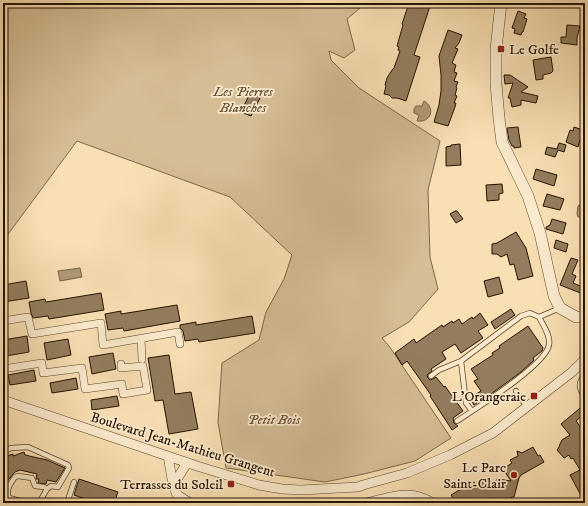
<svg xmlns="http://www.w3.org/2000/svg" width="588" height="506" font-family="'IM FELL DW Pica',serif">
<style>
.green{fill:#d5bd95;stroke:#7c684a}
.water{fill:#b19a77;stroke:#796447}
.building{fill:#937d5e;stroke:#241200}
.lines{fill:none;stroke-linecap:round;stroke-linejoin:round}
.service-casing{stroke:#59462d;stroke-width:6}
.pedestrian-casing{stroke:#59462d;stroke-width:8}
.minor-casing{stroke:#59462d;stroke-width:10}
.tertiary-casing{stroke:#59462d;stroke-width:12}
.service{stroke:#fbebce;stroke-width:4.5}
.pedestrian{stroke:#fbebce;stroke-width:7}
.minor{stroke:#fbebce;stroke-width:9}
.tertiary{stroke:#fbebce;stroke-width:11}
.poi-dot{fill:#8f2418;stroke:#fbebce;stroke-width:1.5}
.labels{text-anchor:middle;stroke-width:3.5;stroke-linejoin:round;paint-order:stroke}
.poi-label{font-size:14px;fill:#241200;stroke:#fbebce;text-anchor:end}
.park-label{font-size:14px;font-style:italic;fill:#624e34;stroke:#fbebce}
.street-label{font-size:14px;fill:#241200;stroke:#fbebce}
</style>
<rect width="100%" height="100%" fill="#f9e0b4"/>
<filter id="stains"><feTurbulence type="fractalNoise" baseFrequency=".005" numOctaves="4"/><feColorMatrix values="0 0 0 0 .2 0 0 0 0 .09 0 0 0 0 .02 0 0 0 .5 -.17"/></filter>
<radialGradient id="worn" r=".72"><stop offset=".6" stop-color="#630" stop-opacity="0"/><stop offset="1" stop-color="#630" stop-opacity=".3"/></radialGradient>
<!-- green -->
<path class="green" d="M3 3H366L347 19 355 50 344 58 329 51 331 60 359 88 440 141 428 190 430 257 438 289 409 322 382 338 389 346 451 438 415 461 364 474 325 482 226 468 218 422 222 363 259 340 266 312 284 279 292 255 230 197 77 141 3 241Z"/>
<!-- water -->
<path class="water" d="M424 101C436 108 431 123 417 121L419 115 414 113V109L416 106H422Z
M581 204 584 206 583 214 581 217H578L577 214 578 206Z
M80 268 82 277 60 281 58 271Z"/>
<!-- building -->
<path class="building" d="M409 3H431L414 55 420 57 406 101 397 98H392L389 95 384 94 386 86 385 85 387 78 392 70 394 68 400 51 398 50 399 47 397 46 403 25 402 24Z
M518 11 526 14 524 18 527 19 523 32H522L521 35 514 33 515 29 512 28Z
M567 25 580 26 577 38V45L561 43V37H566Z
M448 30 462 35 459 43 455 48 458 49 452 63 456 65 454 72 457 73 454 81 458 82 456 87 457 88 455 95 457 96 454 103H456L455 107 448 126 434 122 439 105 441 91V75L439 56Z
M551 57 553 71 551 73 543 75V79L536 80 533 60Z
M504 75H510L528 87 521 92 538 96 536 103 521 100V105L512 107 510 98H508L513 83 505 84Z
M251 91 261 96 251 116 241 112Z
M518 127 521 147 514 148V146H512L509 140 507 128Z
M574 127 583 130 578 147 566 142 570 130 573 131Z
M559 143 566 145 564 152 558 150 555 157 545 154 547 147 557 149Z
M460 144 461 165 446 166V147L451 146V145Z
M536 169 557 175 554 186 533 179Z
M502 184 503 193 499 194V200L487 201 486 185Z
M547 194 564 199 560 210 543 206Z
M455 211H457L463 219 456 223 450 214Z
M552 219 566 223 563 234 546 229V227L550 225Z
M516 232 526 248 533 276 518 280 514 264 510 265 507 254 501 257 497 254H492V244L497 243Z
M556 240 568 244 566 252 554 248Z
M571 258 578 260 572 274 576 276 573 283 585 288 583 294 560 285Z
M499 277 503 293 488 297 484 281Z
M26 281 29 298 3 302V285Z
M101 293 104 310 49 319 48 316 33 318 31 313 29 302 45 299 46 302Z
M177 305 180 321 124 331 123 328 108 330 105 314 121 311V314Z
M511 309 515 315 495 329 491 322Z
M480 313 488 325 478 331 483 338 461 353 455 344 442 352 446 359 431 369 432 371 427 375 428 378 430 380 433 379 436 377 444 387 445 386 463 411 453 418 454 423 458 426 452 430 430 396 431 395 407 361 402 365 395 353 414 339 416 343 442 325 443 327 452 321 453 323 459 319 462 324 472 317 473 319Z
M252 316 255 333 199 342 198 339 185 341 183 331 180 328V325L196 322V325Z
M528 326 543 348 542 351 533 358 534 360 533 361 521 372 491 394 489 395H488L474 405 470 398 481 391 474 381 478 379 471 369 493 355 492 353 500 348 499 346Z
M27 336 29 352 6 356 7 354 8 350 6 346 3 345V340Z
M68 339 71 355 47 360 44 343Z
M113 353 116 369 92 374 89 357Z
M169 355 175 394 191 392 198 429 169 434 163 400 155 401 148 358Z
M34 370 36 381 10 385 8 375Z
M76 378 78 389 52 393 50 383Z
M117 396 119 406 92 410 91 400Z
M585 404V413L576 421 585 433V503L570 475 580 470 573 458 571 459 569 455 564 458 557 450 559 447 560 444 562 440 570 435 561 424Z
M533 447 538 456 540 455 544 462 521 475 519 478 514 497H512L502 503 484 499 477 503H456L451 495 461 489 463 485 467 486 474 482 476 485 484 480 490 489 497 479 511 481 503 469 512 463 510 460 518 456 517 451 522 453Z
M24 452 25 455 47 460 65 468 56 482 47 480 46 484 38 483 39 479H36L37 474 20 470 15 472 3 486V457L13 454V456Z
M79 479 118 492 114 503H96L74 495Z"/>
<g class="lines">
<defs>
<path id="service" d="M461 361 466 403 472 411
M585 373C578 384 578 387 585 398
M431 376 439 370 461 361 521 316 530 313 539 317 560 308
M516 391 527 407
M457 421C475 409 546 365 549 345 551 336 543 325 539 317
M3 452 11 448 28 447 68 465 69 468 58 487 51 486 47 489 39 503
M28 503 9 498C5 490 11 483 15 477L18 476 32 478 35 486 44 487 47 489
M67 503 74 482"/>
<path id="pedestrian" d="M3 321 28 317 32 334 101 323 103 345 178 332 180 344
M141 339 142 359
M3 350V352
M3 369 42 363 43 373 82 368 85 389 122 384 123 394 147 390 143 366 121 368V364"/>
<path id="minor" d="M3 400 197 466 259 485 282 489 301 490 358 487 363 485 407 473 450 455 493 433 572 372 585 359
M168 456 172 479 176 493 177 479 187 463
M176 493 179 496 190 503
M367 503C378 500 397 494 408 495 417 495 426 499 433 503"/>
<path id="tertiary" d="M501 3 496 49V84L499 118 502 142 528 196 540 233 554 296 560 308 576 317H585"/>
</defs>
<!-- service casing -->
<use href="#service" class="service-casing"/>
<!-- pedestrian casing -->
<use href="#pedestrian" class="pedestrian-casing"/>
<!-- minor casing -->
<use href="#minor" class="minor-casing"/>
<!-- tertiary casing -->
<use href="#tertiary" class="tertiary-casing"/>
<!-- service -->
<use href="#service" class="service"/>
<!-- pedestrian -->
<use href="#pedestrian" class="pedestrian"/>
<!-- minor -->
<use href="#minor" class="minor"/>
<!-- tertiary -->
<use href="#tertiary" class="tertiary"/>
</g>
<!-- markers -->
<g class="poi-dot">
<rect x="497" y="45" width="8" height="8" rx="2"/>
<rect x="530" y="392" width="8" height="8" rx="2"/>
<circle cx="514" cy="475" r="4"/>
<rect x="227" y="480" width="8" height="8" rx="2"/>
</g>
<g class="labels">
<!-- poi labels -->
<g class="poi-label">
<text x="509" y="54" text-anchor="start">Le Golfe</text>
<text x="526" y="401">L'Orangeraie</text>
<text x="506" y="472">Le Parc<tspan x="506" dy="16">Saint-Clair</tspan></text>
<text x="223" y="489">Terrasses du Soleil</text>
</g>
<!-- park labels -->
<g class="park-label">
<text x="243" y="96">Les Pierres<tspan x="243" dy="16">Blanches</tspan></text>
<text x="274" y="424">Petit Bois</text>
</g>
<!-- street labels -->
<g class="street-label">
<text transform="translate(183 444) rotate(17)" y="5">Boulevard Jean-Mathieu Grangent</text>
</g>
</g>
<!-- margin -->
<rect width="588" height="506" fill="none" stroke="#f9e0b4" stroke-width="16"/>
<rect x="4" y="4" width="580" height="498" fill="none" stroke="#241200" stroke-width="2"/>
<rect x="8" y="8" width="572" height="490" fill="none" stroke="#241200"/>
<rect width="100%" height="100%" filter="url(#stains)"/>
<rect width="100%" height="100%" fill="url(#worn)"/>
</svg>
